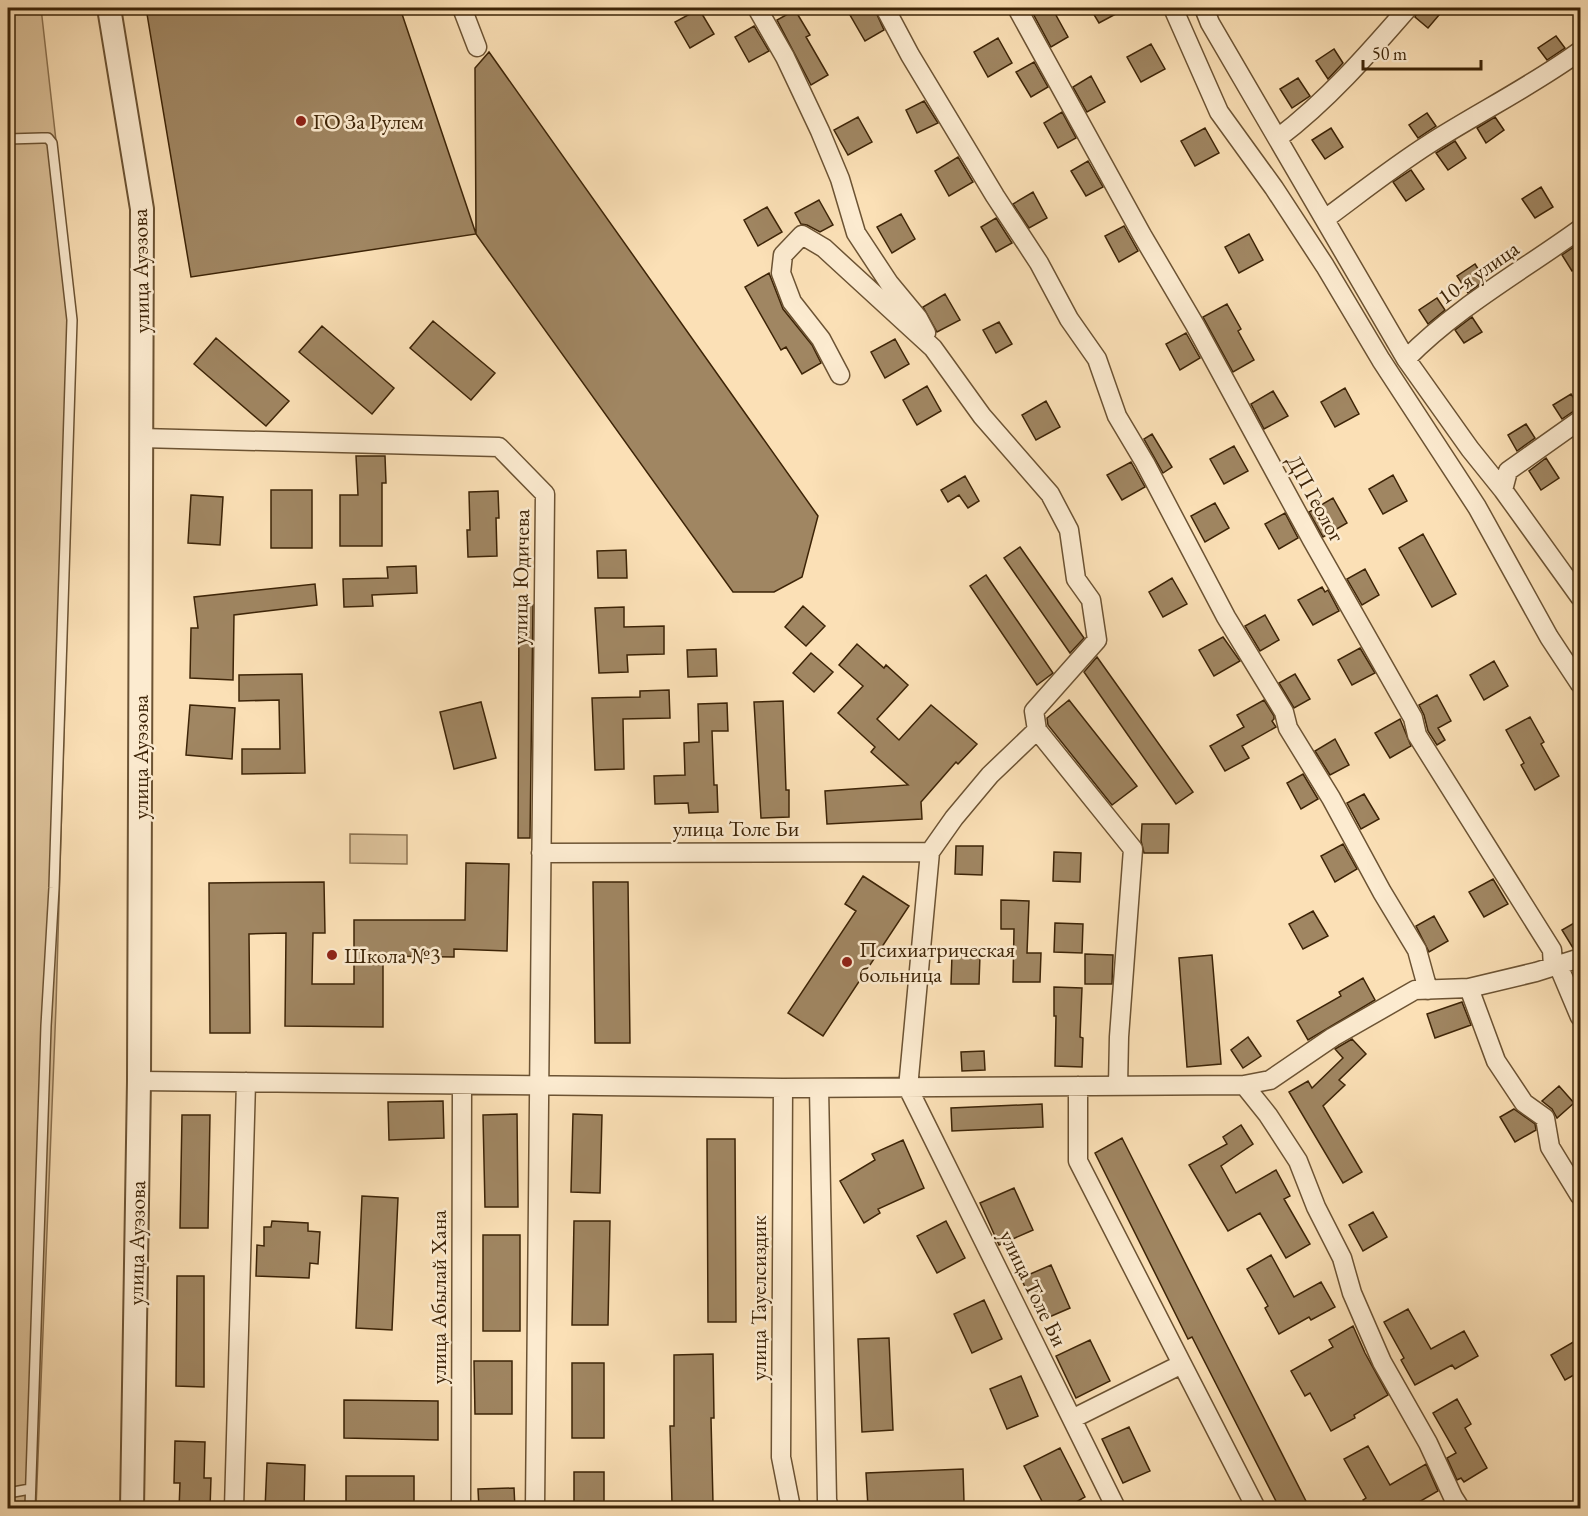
<svg xmlns="http://www.w3.org/2000/svg" width="1588" height="1516" font-family="'EB Garamond',serif">
<style>
.green{fill:#dbc098;stroke:#8c7250;stroke-width:1.5}
.building{fill:#a08662;stroke:#3d2407;stroke-width:1.5}
.lines{fill:none;stroke-linecap:round;stroke-linejoin:round}
.service-casing{stroke:#6c5333;stroke-width:12}
.minor-casing{stroke:#6c5333;stroke-width:21}
.tertiary-casing{stroke:#6c5333;stroke-width:26}
.service{stroke:#fcebd0;stroke-width:9}
.minor{stroke:#fcebd0;stroke-width:18}
.tertiary{stroke:#fcebd0;stroke-width:22}
.poi-dot{fill:#8f2418;stroke:#fcebd0;stroke-width:2}
.labels{text-anchor:middle;stroke-width:5;stroke-linejoin:round;paint-order:stroke}
.poi-label{font-size:22px;fill:#3d2407;stroke:#fcebd0;text-anchor:start}
.street-label{font-size:22px;fill:#3d2407;stroke:#fcebd0}
</style>
<rect width="100%" height="100%" fill="#fbe0b6"/>
<filter id="stains"><feTurbulence type="fractalNoise" baseFrequency=".00333" numOctaves="4"/><feColorMatrix values="0 0 0 0 .2 0 0 0 0 .09 0 0 0 0 .02 0 0 0 .5 -.17"/></filter>
<radialGradient id="worn" r=".72"><stop offset=".6" stop-color="#630" stop-opacity="0"/><stop offset="1" stop-color="#630" stop-opacity=".3"/></radialGradient>
<!-- green -->
<path class="green" d="M8 8H41L76 318 56 1006 36 1508H8Z
M350 834 407 835V864L350 863Z"/>
<!-- building -->
<path class="building" d="M146 8H400L476 234 191 277Z
M864 8H874L884 30 865 41 850 15Z
M1030 8H1052L1068 37 1051 47Z
M1090 8H1127L1099 23Z
M1419 8H1445L1428 28 1415 17Z
M699 9 714 34 690 48 675 22Z
M795 10 810 35 806 37 828 75 811 85 777 20Z
M754 26 769 51 749 62 735 37Z
M1556 36 1565 48 1547 60 1538 48Z
M998 38 1012 63 988 77 974 52Z
M1151 44 1165 69 1141 82 1127 57Z
M1334 49 1343 63 1328 79 1316 61Z
M489 52 818 516 802 577 774 592H733L476 234 475 68Z
M1034 62 1048 87 1031 97 1016 72Z
M1091 76 1105 102 1087 112 1073 87Z
M1298 78 1310 96 1292 108 1280 89Z
M924 101 938 123 917 133 906 110Z
M1062 112 1076 138 1058 148 1044 123Z
M1427 113 1436 126 1418 138 1409 125Z
M858 117 872 142 848 155 834 130Z
M1495 117 1504 130 1486 143 1477 128Z
M1205 128 1219 153 1195 166 1181 141Z
M1331 128 1343 147 1325 159 1312 140Z
M1455 141 1466 158 1448 170 1436 153Z
M958 157 973 182 949 196 935 171Z
M1088 161 1103 187 1086 196 1071 171Z
M1411 170 1424 189 1406 201 1393 182Z
M1541 187 1553 207 1535 218 1522 199Z
M1033 192 1047 218 1029 228 1013 204Z
M819 200 833 225 820 232 807 225 801 224 795 213Z
M767 207 782 232 758 246 744 220Z
M901 214 915 239 892 253 877 227Z
M996 218 1012 243 996 252 981 227Z
M1124 226 1138 251 1119 262 1105 236Z
M1249 234 1263 260 1239 273 1225 247Z
M1581 242V265L1572 271 1562 255Z
M1475 264 1485 280 1468 293 1457 276Z
M769 273 783 309 812 345 821 363 802 374 786 347 781 350 745 287Z
M945 294 960 320 937 332 923 307Z
M1437 298 1445 310 1428 324 1419 310Z
M1227 304 1241 329 1238 331 1254 360 1233 372 1203 317Z
M1472 317 1482 332 1464 343 1455 330Z
M433 321 495 373 471 400 410 348Z
M999 322 1012 344 996 353 983 330Z
M322 326 394 388 372 414 299 352Z
M1186 333 1200 358 1180 370 1166 344Z
M216 338 289 401 266 426 194 364Z
M895 339 909 364 885 378 871 352Z
M927 386 941 411 917 425 903 400Z
M1345 388 1359 414 1335 427 1321 402Z
M1273 391 1288 416 1264 429 1251 404Z
M1571 394 1581 409 1574 411 1562 419 1553 405Z
M1046 401 1060 427 1036 440 1022 415Z
M1526 424 1535 438 1517 451 1508 435Z
M1152 434 1172 467 1163 473 1144 439Z
M1234 446 1248 471 1224 484 1210 459Z
M356 456H385L386 483H382V546H340V495H358Z
M1546 458 1559 478 1541 490 1529 471Z
M1131 462 1145 487 1122 500 1107 475Z
M1393 475 1407 501 1383 514 1369 489Z
M965 476 979 501 968 508 959 495 948 502 941 490Z
M271 490H312V548H271Z
M498 491 499 518H496L497 556 468 557 467 530H470L469 492Z
M191 495 223 497 220 545 188 543Z
M1333 498 1347 523 1323 537 1309 512Z
M1215 503 1229 528 1205 542 1191 516Z
M1285 513 1298 538 1279 549 1265 524Z
M1423 534 1456 594 1432 607 1399 548Z
M1020 547 1084 638 1070 653 1004 558Z
M626 550 627 578H598L597 551Z
M416 566 417 593 372 595 373 606 344 607 343 579 388 578 387 567Z
M1365 569 1379 595 1362 605 1347 579Z
M986 575 1053 673 1037 685 970 586Z
M1172 578 1187 604 1163 617 1149 592Z
M315 584 317 605 234 615 233 680 190 678 191 628H198L194 597Z
M1322 587 1325 592 1328 590 1339 611 1313 625 1298 600Z
M519 605H533L530 838H518Z
M803 606 825 626 806 646 785 627Z
M624 607V627L664 626V654L627 655 628 672 599 673 595 608Z
M1265 615 1279 640 1260 651 1245 626Z
M1223 637 1240 661 1214 676 1199 650Z
M857 644 884 668 886 665 908 685 877 719 899 740 931 705 977 744 958 764 956 762 921 802 922 819 827 824 825 791 908 785 871 752 875 747 838 713 863 686 839 665Z
M1360 648 1375 673 1352 685 1338 660Z
M716 649 717 676 688 677 687 650Z
M811 653 833 672 814 692 793 673Z
M1097 657 1193 792 1176 804 1084 672Z
M1494 661 1508 686 1484 700 1470 675Z
M302 674 305 773 242 774V749H280L279 700 239 701V675Z
M1295 674 1310 699 1294 708 1279 683Z
M669 690 670 718 623 719 624 769 595 770 592 698 640 697V691Z
M1437 695 1451 721 1438 728 1445 740 1437 745 1428 731 1424 715 1419 705Z
M1069 700 1137 786 1112 805 1048 725 1047 718Z
M1264 700 1274 716V719L1272 721 1276 727 1242 746 1249 758 1225 771 1210 746 1244 727 1237 715Z
M783 701 786 790H789V817L761 818 754 702Z
M481 702 496 758 454 769 440 712Z
M727 703 728 731H712L714 785H717L718 812 689 813 688 803 655 804 654 776 685 775 684 743 699 742 698 704Z
M190 705 235 708 232 759 186 755Z
M1530 717 1544 742 1541 744 1559 776 1535 790 1521 765 1524 763 1506 730Z
M1400 719 1411 746 1390 758 1375 733Z
M1335 739 1349 765 1330 775 1315 751Z
M1303 774 1318 799 1301 809 1287 783Z
M1364 794 1379 819 1361 829 1347 803Z
M1142 824H1169L1168 853H1144L1141 841Z
M1343 844 1357 869 1335 882 1321 856Z
M956 846H983L982 875 955 874Z
M1054 852 1081 853 1080 882 1053 881Z
M466 863 509 864 507 951 454 949V957L383 956V1027L285 1026 286 933 249 934 250 1033H210L209 883 324 882 325 933H313L312 984H354V920H465Z
M863 876 909 906 823 1036 788 1013 856 911 845 904Z
M1493 879 1508 904 1484 917 1469 892Z
M593 882H628L630 1043H595Z
M1001 900 1029 901 1027 953H1041L1040 982H1013L1014 929H1001Z
M1313 911 1328 936 1303 949 1289 924Z
M1434 916 1448 941 1429 952 1416 926Z
M1581 919V947L1573 948 1562 930Z
M1055 923 1083 924 1082 953 1054 952Z
M1085 954 1113 955 1112 984H1085Z
M952 955H980L979 984H951Z
M1212 955 1221 1064 1187 1067 1179 958Z
M1363 978 1375 1000 1308 1040 1297 1021 1341 996 1339 992Z
M1054 987 1082 988 1080 1037 1083 1038 1082 1067 1055 1066 1056 1016H1054Z
M1462 1002 1471 1025 1435 1038 1427 1014Z
M1248 1037 1261 1056 1243 1068 1231 1050Z
M1352 1039 1366 1054 1339 1080 1345 1085 1323 1106 1362 1172 1343 1183 1289 1092 1308 1081 1312 1088 1343 1058 1335 1049Z
M984 1051 985 1070 962 1071 961 1052Z
M1559 1086 1574 1103 1557 1118 1552 1109 1542 1101Z
M443 1101 444 1138 389 1140 388 1102Z
M1042 1104 1043 1127 952 1131 951 1108Z
M1514 1109 1535 1124 1536 1130 1515 1142 1500 1117Z
M517 1114 518 1207H485L483 1115Z
M573 1114 602 1115 600 1193 571 1192Z
M182 1115H210L208 1228H180Z
M1241 1125 1253 1144 1221 1166 1236 1193 1276 1170 1290 1196 1284 1199 1310 1244 1286 1258 1260 1213 1228 1231 1189 1165 1227 1144 1223 1137Z
M1122 1138 1216 1324 1310 1509H1280L1192 1337 1188 1339 1095 1153Z
M707 1139H735L736 1322H708Z
M903 1140 924 1188 878 1209 880 1213 864 1223 840 1181 875 1160 872 1154Z
M1014 1188 1033 1230 999 1245 980 1203Z
M362 1196 398 1198 392 1330 356 1328Z
M1373 1212 1387 1237 1363 1251 1349 1225Z
M272 1221 308 1223V1231L320 1232 318 1264 310 1263 309 1278 256 1276 257 1245 264 1246V1227H271Z
M574 1221H610L608 1325H572Z
M946 1221 965 1258 937 1273 917 1236Z
M483 1235H520V1331H483Z
M1271 1255 1294 1297 1321 1282 1335 1307 1311 1320 1309 1317 1279 1334 1265 1308 1268 1306 1247 1269Z
M1051 1265 1070 1308 1040 1321 1021 1278Z
M177 1276H204V1387L176 1386Z
M984 1300 1002 1339 972 1353 954 1314Z
M1408 1309 1431 1349 1464 1331 1478 1356 1455 1369 1452 1365 1415 1385 1401 1360 1404 1358 1384 1322Z
M1353 1326 1365 1353 1388 1395 1354 1415 1355 1418 1331 1431 1310 1393 1305 1396 1291 1371 1333 1347 1329 1340Z
M889 1338 893 1430 862 1432 858 1339Z
M1090 1340 1110 1381 1076 1398 1056 1356Z
M1575 1341 1581 1352V1371L1565 1380 1551 1355Z
M713 1354 714 1418H711L713 1503H672L670 1426H674V1355Z
M474 1361H512V1414H475Z
M572 1363H604V1438H572Z
M1021 1376 1038 1416 1007 1429 990 1389Z
M1457 1399 1471 1424 1465 1428 1487 1468 1464 1482 1461 1478 1457 1480 1447 1458 1456 1453 1433 1413Z
M344 1400 438 1401V1440L344 1438Z
M1129 1427 1150 1471 1123 1483 1102 1439Z
M175 1441 205 1442 204 1478H211L210 1509H179L180 1483H174Z
M1368 1446 1390 1485 1426 1464 1438 1491 1407 1509H1368L1363 1500 1366 1498 1344 1459Z
M1060 1448 1085 1497 1064 1509H1046L1024 1466Z
M267 1463 305 1465 304 1509H265Z
M963 1469 964 1502 868 1507 866 1473Z
M574 1472H604V1509H574Z
M346 1476H414V1504L346 1503Z
M514 1488 515 1509H479L478 1489Z"/>
<g class="lines">
<defs>
<path id="service" d="M8 139 42 138H48L52 143 72 320 54 888 46 1026 30 1508
M8 1493 30 1489"/>
<path id="minor" d="M462 8 477 47
M757 8 785 57 820 131 840 179 856 233 889 283 918 318 926 333
M885 8 910 55 995 196 1039 263 1069 319 1097 359 1117 416 1145 463 1226 617 1284 712 1288 728 1331 798 1382 892 1417 950 1428 990
M1017 8 1142 235 1195 325 1312 540 1413 718 1417 735 1552 950 1553 967
M1173 8 1219 112 1274 188 1325 266 1381 360 1477 507 1549 637 1580 684
M1204 8 1210 23 1406 359 1470 449 1503 490 1580 597
M1278 138C1327 101 1368 54 1408 8
M1325 219C1359 194 1393 167 1429 144 1479 112 1532 86 1580 51
M1406 359C1457 307 1522 271 1580 229
M840 375 821 339 792 302 781 273 783 255 802 235 824 248 933 348 982 416 1050 494 1069 530 1076 579 1091 600 1097 640 1034 711 1037 730
M141 438 499 447 545 494 535 1508
M1503 490 1508 471 1580 420
M541 853 930 852
M1558 965 1580 1017
M1469 988 1496 1061 1524 1103 1545 1118 1550 1147 1580 1196
M139 1081 783 1088 1244 1085 1270 1080 1333 1037 1415 990 1469 988 1536 972 1580 958
M1244 1085 1268 1115 1298 1161 1316 1207 1342 1258 1352 1293 1382 1362 1428 1443 1453 1497 1460 1508
M1078 1086V1161L1182 1364
M783 1088 781 1457 791 1508
M819 1088 827 1500 829 1508
M1072 1419 1182 1364 1256 1508
M234 1508 246 1082
M461 1508 462 1085
M1116 1508 908 1088 930 852 954 818 990 775 1037 730 1133 849 1119 1037 1118 1086"/>
<path id="tertiary" d="M109 8 142 209 139 1081 132 1508"/>
</defs>
<!-- service casing -->
<use href="#service" class="service-casing"/>
<!-- minor casing -->
<use href="#minor" class="minor-casing"/>
<!-- tertiary casing -->
<use href="#tertiary" class="tertiary-casing"/>
<!-- service -->
<use href="#service" class="service"/>
<!-- minor -->
<use href="#minor" class="minor"/>
<!-- tertiary -->
<use href="#tertiary" class="tertiary"/>
</g>
<!-- markers -->
<g class="poi-dot">
<circle cx="301" cy="121" r="6"/>
<circle cx="332" cy="955" r="6"/>
<circle cx="847" cy="962" r="6"/>
</g>
<g class="labels">
<!-- poi labels -->
<g class="poi-label">
<text x="313" y="129">ГО За Рулем</text>
<text x="859" y="957">Психиатрическая<tspan x="859" dy="25">больница</tspan></text>
<text x="344" y="963">Школа №3</text>
</g>
<!-- street labels -->
<g class="street-label">
<text transform="translate(140 271) rotate(-91)" y="8">улица Ауэзова</text>
<text transform="translate(1478 272) rotate(-35)" y="8">10-я улица</text>
<text transform="translate(1316 498) rotate(61)" y="8">ДП Геолог</text>
<text transform="translate(520 577) rotate(-89)" y="8">улица Юдичева</text>
<text transform="translate(140 757) rotate(-90)" y="8">улица Ауэзова</text>
<text x="736" y="836">улица Толе Би</text>
<text transform="translate(136 1243) rotate(-89)" y="8">улица Ауэзова</text>
<text transform="translate(1034 1288) rotate(64)" y="8">улица Толе Би</text>
<text transform="translate(438 1297) rotate(-90)" y="8">улица Абылай Хана</text>
<text transform="translate(758 1298) rotate(-90)" y="8">улица Тауелсиздик</text>
</g>
</g>
<!-- margin -->
<rect width="1588" height="1516" fill="none" stroke="#fbe0b6" stroke-width="30"/>
<rect x="9" y="9" width="1570" height="1498" fill="none" stroke="#3d2407" stroke-width="3"/>
<rect x="15" y="15" width="1558" height="1486" fill="none" stroke="#3d2407" stroke-width="1.5"/>
<!-- scale -->
<path d="M1363 60v9h118v-9" fill="none" stroke="#3d2407" stroke-width="3"/>
<text x="1372" y="60" font-size="18" fill="#3d2407" stroke="#fcebd0" stroke-width="4.5" paint-order="stroke">50 m</text>
<rect width="100%" height="100%" filter="url(#stains)"/>
<rect width="100%" height="100%" fill="url(#worn)"/>
</svg>
